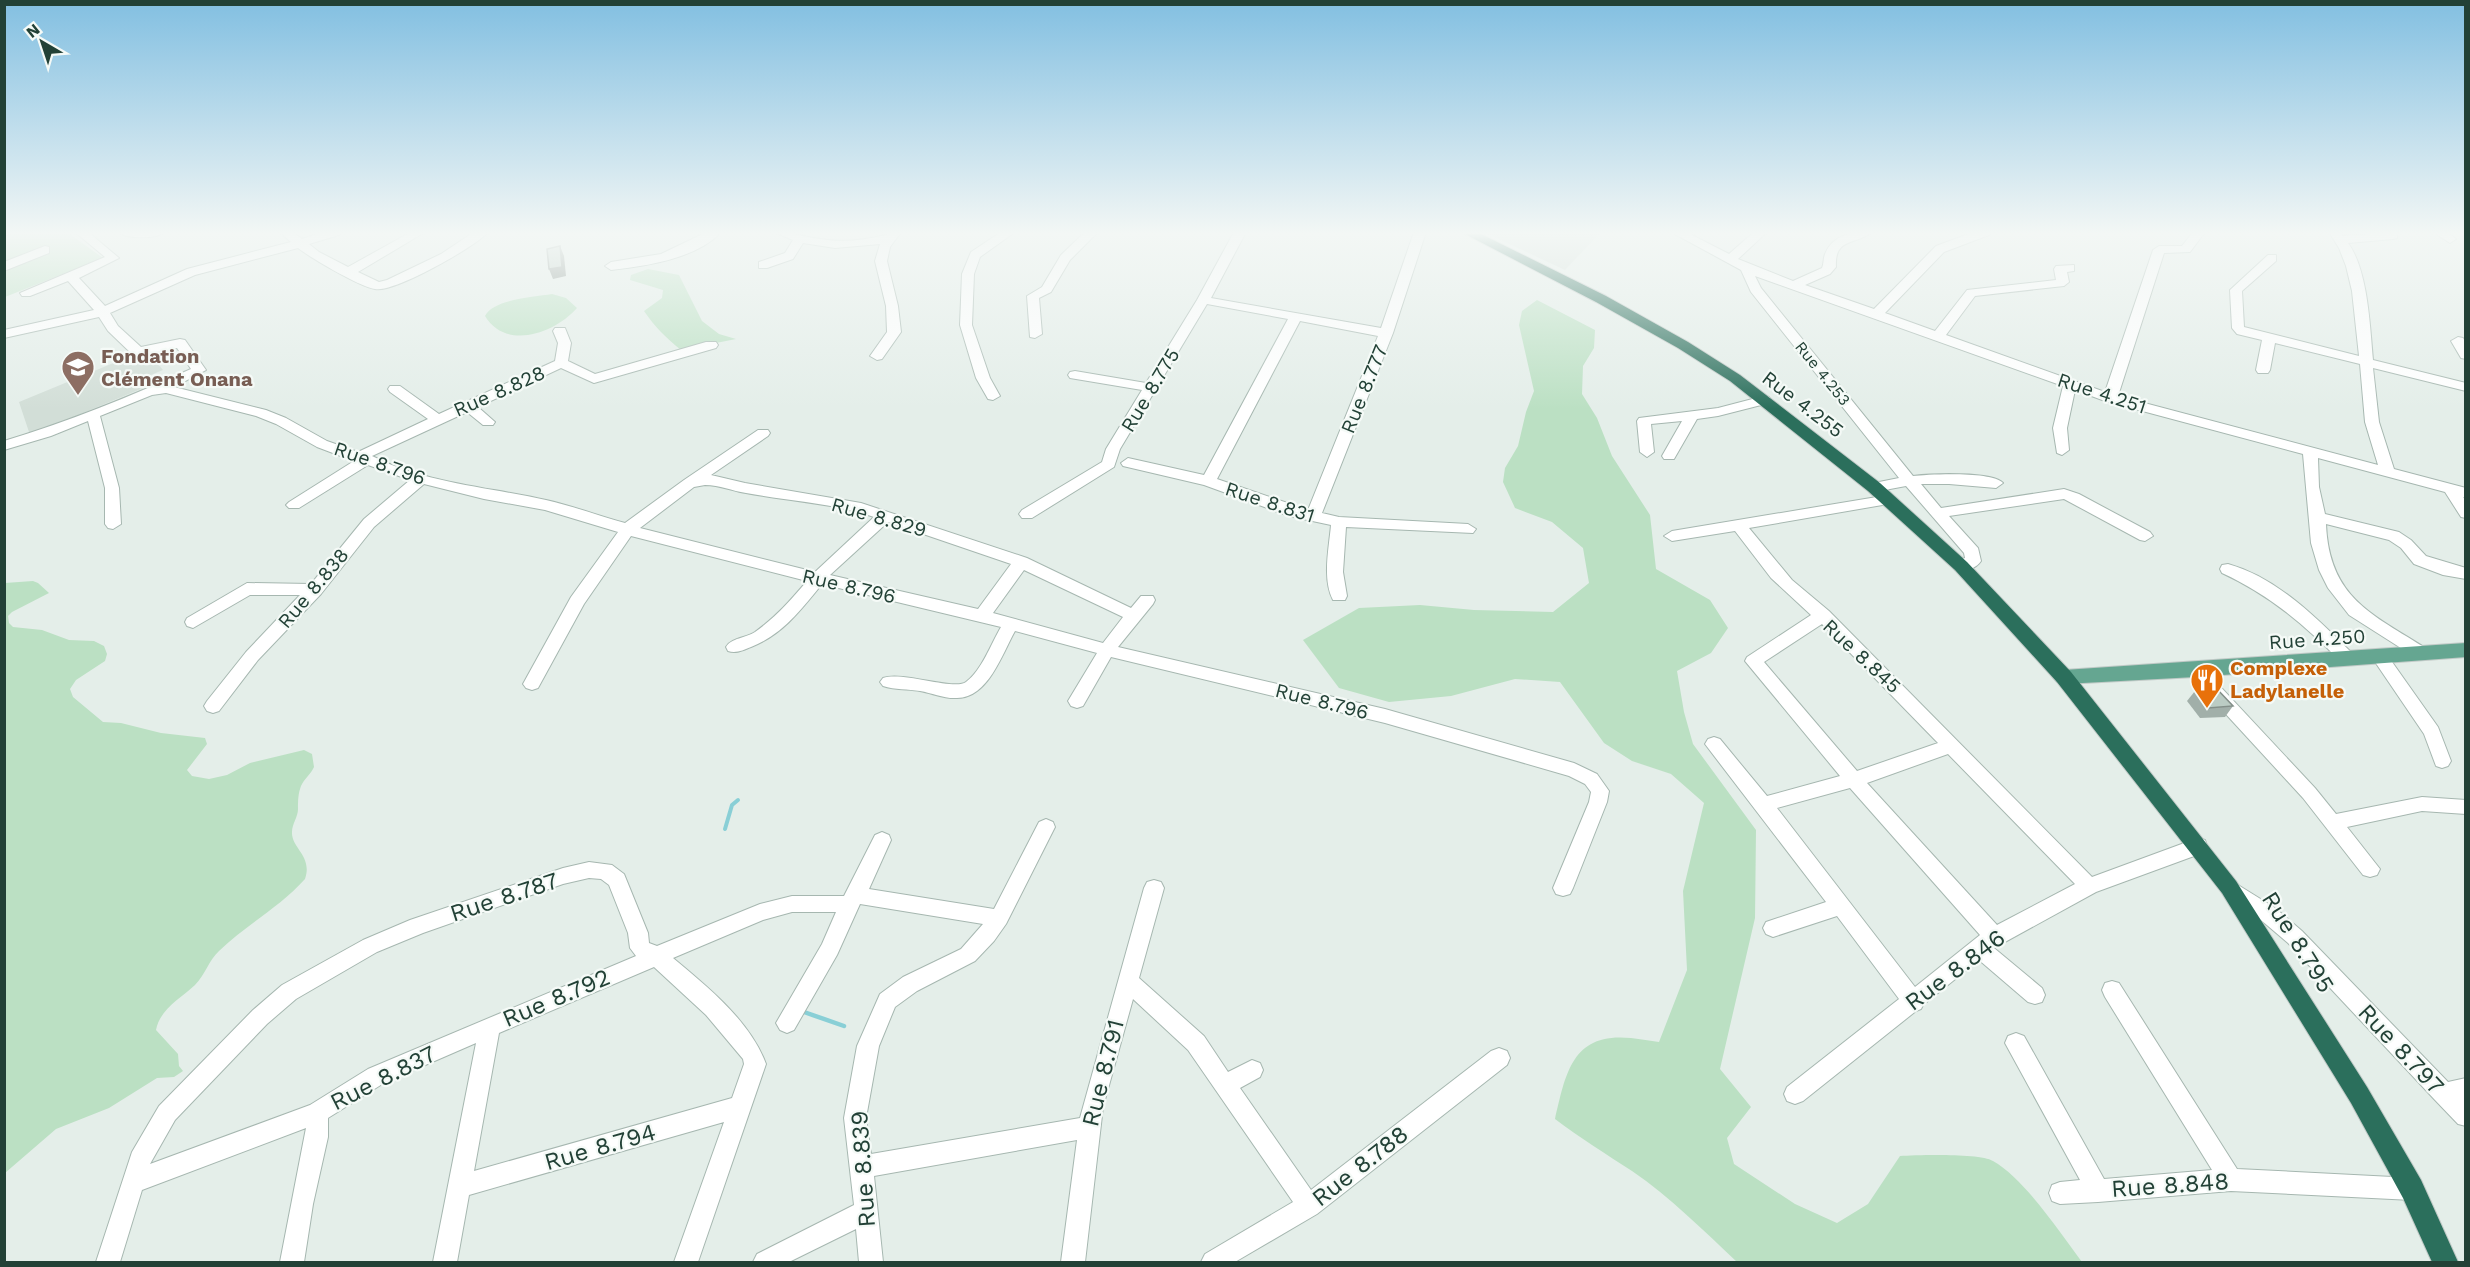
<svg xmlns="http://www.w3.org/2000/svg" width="2470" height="1267" font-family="'Work Sans',sans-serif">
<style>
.built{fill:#d2ded7}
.green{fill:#bbe0c3}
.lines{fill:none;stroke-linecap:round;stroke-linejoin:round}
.stream-far1{stroke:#89cfd6;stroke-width:4}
.stream{stroke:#89cfd6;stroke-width:4.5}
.minor-casing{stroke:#a6b7b0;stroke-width:2}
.major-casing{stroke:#c1cac7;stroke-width:2}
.highway-casing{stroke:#c1cac7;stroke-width:2}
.minor{fill:#fff;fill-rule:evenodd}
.major{fill:#65a691;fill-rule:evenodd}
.highway{fill:#2b6f5c;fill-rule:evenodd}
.wall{fill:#a1afa9}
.shaded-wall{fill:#838f89}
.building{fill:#bbccc4;stroke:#838f89;stroke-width:1.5}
.labels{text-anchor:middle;stroke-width:4.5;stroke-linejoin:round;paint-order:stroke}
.far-street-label{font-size:16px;fill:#224136;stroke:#f5faf7}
.education-label{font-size:20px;font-weight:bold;fill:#785e54;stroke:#f5faf7;text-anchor:start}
.street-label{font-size:20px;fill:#224136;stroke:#f5faf7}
.food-label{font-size:20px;font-weight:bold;fill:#c56008;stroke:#f5faf7;text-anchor:start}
.near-street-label{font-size:24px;fill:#224136;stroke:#f5faf7}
</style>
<rect width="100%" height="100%" fill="#e4eee9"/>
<!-- built -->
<path class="built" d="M1492 232H1601L1565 270 1488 234Z
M128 357 135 365 153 358 163 370 141 379 148 386 30 435 19 402Z"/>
<!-- green -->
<path class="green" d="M5 232H67L103 258 5 297Z
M648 269 679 275 702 321 719 334 736 339 681 350C666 338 655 327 644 311L662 298 663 290 630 280 631 275Z
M552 294 566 298 577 308C555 333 506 351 485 316 493 299 534 297 552 294Z
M1537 300 1595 330 1594 348 1583 366 1582 394 1597 418 1612 456 1650 515 1656 569 1710 600 1728 628 1711 653 1677 671 1684 712 1693 744 1756 830 1755 918 1720 1069 1751 1107 1727 1138 1734 1164 1795 1204 1837 1223 1868 1204 1900 1156C1918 1155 1980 1153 1993 1161 2024 1178 2061 1234 2082 1262H1737C1704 1231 1670 1197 1632 1171 1606 1154 1580 1138 1555 1119 1566 1073 1572 1032 1631 1038 1641 1039 1650 1041 1659 1042L1687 970 1683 891 1704 803 1671 774 1632 761 1604 743 1560 682 1515 679 1451 696 1389 702 1339 688 1303 640 1359 608 1420 605 1474 610 1553 612 1589 583 1583 548 1552 522 1515 508 1503 482 1505 468 1518 446 1526 412 1534 391 1519 325 1522 311Z
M33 581 38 583 49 593 12 612 8 616 9 623 13 627 42 630 69 640 94 641 104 646 107 654 105 661 76 680 70 689 73 697 103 722 121 723 161 733 205 738 207 744 187 770 192 776 209 779 227 775 250 763 304 750 312 754 314 767C311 774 304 779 301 786 298 794 298 801 298 809 298 817 292 824 292 832 291 848 313 856 305 879 280 907 246 925 219 951 209 960 205 975 195 985 180 999 160 1009 156 1030L178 1054 179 1066 183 1071 174 1077 157 1078 109 1108 56 1129 5 1173V583Z"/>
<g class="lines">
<!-- stream-far1 -->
<path class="stream-far1" d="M725 829 732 805 738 800"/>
<!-- stream -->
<path class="stream" d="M804 1012 844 1026"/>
<defs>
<path id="minor" d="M4 232H14L4 236Z
M75 232H88L119 258 79 278 105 306 187 269 291 242 280 232H293L302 239 323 232H341L339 235 309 244 319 252 348 267 411 232H425L358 272 379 282 387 280 441 254 474 232H488C475 247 394 293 375 289 360 287 311 258 298 248L195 275 110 313 118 326 141 347 180 339 185 340 206 370 174 387 266 410 286 418 327 441 358 452 428 419 390 392 388 389 390 386H400L439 414 555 361 558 343 553 331 555 328H565L571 343 568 361 595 374 706 342H716L718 345 716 348 594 383 561 368 478 407 495 422 493 425H483L467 412 372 456C425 483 488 487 546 500 573 506 599 516 625 523L684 480 758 430H768L770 433 768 436 711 475 745 483 861 503 1027 558 1131 608 1141 596H1153L1155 600 1153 604 1118 647 1385 709 1574 763 1597 774 1609 791 1607 802 1573 888 1570 894 1563 896 1556 894 1553 888 1589 802 1591 792 1585 784 1569 776 1385 723 1111 657 1083 706 1077 708 1071 706 1068 701 1097 653 1015 631C1002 654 988 698 957 698 945 699 932 693 920 691 908 689 895 690 883 686L880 682 883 678C903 671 955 691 966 682 982 670 991 644 1001 627L822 584C801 610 782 635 751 647 743 650 736 654 728 651L726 647C731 638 746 638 755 632 776 617 791 600 807 581L631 536 584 604 538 688 532 690 526 688 523 684 571 597 618 532 545 510 484 499 424 484 374 527 321 594 258 660 219 711 213 713 207 711 204 706 207 701 246 652 300 595H250L193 628 187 626 185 622 187 618 247 583 311 584 364 519 410 480 368 465 299 508H289L286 505 289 502 354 461 317 447 276 424 256 416 166 393 152 395 100 416 119 488 121 524 113 529 108 528 105 524V488L88 421 51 436 4 450V441C68 422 131 396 191 369L177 348 138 356 133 355 108 331 99 317 4 338V330L94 310 68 281 30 296H22L20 293 105 257ZM705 485C720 485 732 491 746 493 788 501 833 503 874 517L815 572 640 528 694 487ZM888 522 1011 564 978 609 830 575ZM1024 570 1123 617 1103 643 993 613Z
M118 232H165C157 239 126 239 118 232Z
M707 232H721C696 259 646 266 611 270L605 266 611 262 661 254Z
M774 232C790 232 804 237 820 239 843 243 865 240 886 235L889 232H901L890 247 887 261 898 306 901 332 882 359 877 360 870 356 887 332 886 306 875 261 880 244 835 248 803 243 793 259 767 268H759V262L785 253 793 240Z
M1001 232H1015L980 257 974 274 972 325 990 378 1000 396 993 400 988 399 976 378 960 325 962 274 971 252Z
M1085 232H1098L1070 260 1051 292 1039 298 1042 334 1035 338 1030 337 1027 296 1042 287 1061 255Z
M1234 232H1246L1211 298 1381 328 1414 232H1426L1393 333 1322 513 1339 517 1468 524 1476 529 1473 533 1346 527 1343 572 1347 596 1345 600H1333C1322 579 1329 548 1331 525L1289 516 1204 485 1123 466 1121 463 1128 458 1204 475 1288 319 1207 304 1120 449 1114 467 1032 518H1022L1019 514 1022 510 1102 462 1106 449 1142 390 1070 378 1068 375 1070 372 1075 371 1146 383 1197 300ZM1300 321 1378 336 1308 510 1217 479Z
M1671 232H1686L1729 254 1754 232H1767L1738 259 1793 281 1822 268C1824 264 1823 259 1825 254 1833 234 1853 232 1872 232 1857 245 1834 237 1836 267L1830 274 1805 285 1874 309 1936 246 1974 232H1991L1989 235 1944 252 1885 313 1935 331 1967 290 2056 280 2054 269 2056 266 2074 265V271L2067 272 2069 282 2064 286 1975 296 1946 335 2105 392 2153 250 2159 246H2182L2193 232H2205L2190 252 2164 253 2118 396 2378 465 2365 422 2360 364 2275 343 2270 370 2268 373H2258L2256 370 2262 340 2237 334 2232 328 2230 290 2268 255H2276V261L2242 291 2244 327 2359 356 2352 291 2346 266 2339 248 2329 232H2341L2342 236 2397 232V238L2393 239 2348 243C2368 270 2370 327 2373 360L2466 383V391L2373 368 2379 422 2394 469 2466 488V498L2463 497 2466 501V518L2461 517 2445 492 2318 458 2319 487 2325 514 2399 532 2411 540 2426 556 2466 568V579L2443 575 2414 564 2401 548 2389 540 2326 524C2329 598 2372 614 2427 649L2429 653 2427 657H2415L2349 615 2328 588 2319 570 2311 543 2303 454 2105 401 2075 390 2067 428 2069 450 2062 455 2057 453 2053 428 2063 386 1755 276 1761 288 1913 476C1930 474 1993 471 2003 483L1996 488 1949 484H1921L1941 508 2064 489 2079 494 2150 532 2153 536 2145 541 2140 540 2064 499 1949 516 1978 548 1981 561C1976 569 1964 572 1955 570L1953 566 1955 562 1965 558 1964 553 1906 486 1874 492 1869 490 1867 487 1869 484 1899 478 1751 292 1741 270Z
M2433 232H2447L2456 239 2450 243Z
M45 246 49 247V253L4 271V262Z
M2458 337 2463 338 2466 343V359L2461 358 2451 341Z
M1764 396 1769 397 1771 400 1769 403 1718 416 1697 419 1674 459H1664L1662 456 1682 421 1651 424 1654 452 1647 457 1640 452 1637 421 1639 418 1718 408Z
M1889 495 1894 497 1896 500 1894 503 1749 528 1792 580 1829 611 2092 877 2198 838 2205 840 2207 846 2205 852 2096 892 1994 948 2042 988 2045 995 2042 1002 2035 1004 2028 1002 1979 960 1923 1005 1921 1009 1916 1011 1803 1101 1795 1104 1787 1101 1784 1094 1787 1087 1899 999 1837 916 1773 937 1766 934 1763 928 1766 922 1826 902 1705 744 1708 739 1714 737 1720 739 1767 796 1840 776 1745 661 1747 657 1811 615 1771 578 1735 531 1672 541 1664 536 1672 531ZM1822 624 1938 743 1857 771 1764 662ZM1948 754 2075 884 1997 925 1867 783ZM1850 788 1980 935 1915 987 1777 808Z
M2228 564C2278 578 2318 619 2354 655L2356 659 2354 663 2348 665 2342 663C2306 626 2270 595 2222 573L2220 569 2222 565Z
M2379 650 2385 652 2438 727 2451 761 2448 766 2442 768 2436 766 2424 734 2371 656 2373 652Z
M2195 664 2201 666 2315 788 2336 814 2422 797 2466 800V814L2422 811 2347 827 2380 869 2377 875 2370 877 2363 875 2303 798 2189 674 2187 670 2189 666Z
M1046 819 1053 822 1055 827 1006 924 994 941 975 961 917 991 895 1007 879 1046 866 1118 871 1154 1080 1118 1144 888 1147 882 1154 880 1161 882 1164 888 1139 978 1204 1036 1228 1072 1252 1060 1260 1063 1263 1070 1260 1077 1240 1088 1311 1190 1491 1051 1499 1048 1507 1051 1510 1058 1507 1065 1317 1214 1235 1262H1201L1205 1254 1293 1202 1188 1050 1133 999 1103 1107 1085 1262H1061L1077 1140 874 1176 883 1262H859L856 1229 789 1262H753L757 1254 854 1205 844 1118 857 1046 880 994 903 977 961 949 983 924 860 904 837 955 794 1030 787 1033 780 1030 776 1023 822 944 836 912H792L763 920 673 958C708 987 750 1021 766 1064L698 1262H674L724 1122 469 1195 457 1262H433L476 1043 384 1083 328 1118V1137L313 1204 304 1262H280L306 1128 142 1190 120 1262H96L132 1152 159 1106 253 1010 282 985 363 940 410 920 563 868 589 862 612 865 624 874 648 933 649 943 657 946 760 904 792 896H844L875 835 882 832 889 835 891 840 869 889 994 909 1039 822ZM589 878 601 879 609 885 628 933 630 948 636 956 368 1069 310 1105 150 1164 175 1120 267 1024 296 999 377 952 423 933 563 884ZM654 967 706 1015 743 1059 744 1064 732 1098 474 1171 499 1033Z
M2230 880 2275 908 2302 931 2448 1082 2466 1078V1126L2458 1124 2435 1100 2288 943 2261 920 2223 894 2220 888 2223 882Z
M2112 981 2119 983 2237 1169 2412 1178 2420 1181 2423 1189 2420 1197 2412 1200 2231 1191 2098 1202 2060 1204 2052 1201 2049 1193 2052 1185 2060 1182 2080 1180 2005 1043 2008 1036 2016 1033 2024 1036 2104 1179 2212 1170 2105 997 2102 990 2105 983Z"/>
<path id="major" d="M2466 643V657L2195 677 2064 684 2057 682 2055 677 2057 672 2064 670Z"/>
<path id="highway" d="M1461 232H1477L1606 296 1688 342 1740 375 1880 483 1967 562 2071 672 2236 881 2367 1087 2421 1180 2458 1262H2432L2403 1198 2351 1103 2222 893 2057 682 1955 570 1868 491 1730 381 1678 348 1596 302Z"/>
</defs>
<!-- minor casing -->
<use href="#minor" class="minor-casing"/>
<!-- major casing -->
<use href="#major" class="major-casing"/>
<!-- highway casing -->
<use href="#highway" class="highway-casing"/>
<!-- minor -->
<use href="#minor" class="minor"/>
<!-- major -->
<use href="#major" class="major"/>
<!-- highway -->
<use href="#highway" class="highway"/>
</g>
<!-- wall -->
<path class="wall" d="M2195 691 2233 706 2225 717 2200 718 2187 701Z"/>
<!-- shaded-wall -->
<path class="shaded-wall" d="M560 246 564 256 566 276 553 279 549 269Z"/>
<!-- building -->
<path class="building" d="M560 246 562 267 549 269 547 249Z
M2217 689 2233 706 2208 708 2195 691Z"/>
<!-- sky -->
<linearGradient id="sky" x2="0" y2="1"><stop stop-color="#82bfe1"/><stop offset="0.57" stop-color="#f3f7f5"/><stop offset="1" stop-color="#f3f7f5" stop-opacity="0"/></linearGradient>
<rect width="2470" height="409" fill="url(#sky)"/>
<!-- icons -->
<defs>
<symbol id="school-pin" viewBox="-11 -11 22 30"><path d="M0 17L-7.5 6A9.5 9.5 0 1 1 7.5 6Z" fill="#8d6e63" stroke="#f5faf7"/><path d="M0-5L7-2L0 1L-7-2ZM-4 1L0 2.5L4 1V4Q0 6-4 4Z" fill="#fff"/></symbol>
<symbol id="restaurant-pin" viewBox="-11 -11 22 30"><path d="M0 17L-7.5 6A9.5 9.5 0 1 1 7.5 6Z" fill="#e8710a" stroke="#f5faf7"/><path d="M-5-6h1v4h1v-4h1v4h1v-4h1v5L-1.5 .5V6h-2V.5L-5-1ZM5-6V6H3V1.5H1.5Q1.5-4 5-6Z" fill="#fff"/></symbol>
</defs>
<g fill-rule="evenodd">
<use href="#school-pin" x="59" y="348" width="38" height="52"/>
<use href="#restaurant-pin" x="2188" y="661" width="38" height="52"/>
</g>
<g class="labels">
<!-- far-street labels -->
<g class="far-street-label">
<text transform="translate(1823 373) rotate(51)" y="6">Rue 4.253</text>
</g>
<!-- education labels -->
<g class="education-label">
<text x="101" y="363">Fondation<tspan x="101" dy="23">Clément Onana</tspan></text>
</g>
<!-- street labels -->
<g class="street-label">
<text transform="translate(1364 389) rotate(-68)" y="7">Rue 8.777</text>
<text transform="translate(1150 390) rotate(-59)" y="7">Rue 8.775</text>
<text transform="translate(499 391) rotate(-24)" y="7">Rue 8.828</text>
<text transform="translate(2102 393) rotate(18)" y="7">Rue 4.251</text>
<text transform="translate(1803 404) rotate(37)" y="7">Rue 4.255</text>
<text transform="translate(380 463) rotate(19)" y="7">Rue 8.796</text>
<text transform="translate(1270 502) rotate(18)" y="7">Rue 8.831</text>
<text transform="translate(879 517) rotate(16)" y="7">Rue 8.829</text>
<text transform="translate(849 586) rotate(13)" y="7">Rue 8.796</text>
<text transform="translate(313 588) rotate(-50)" y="7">Rue 8.838</text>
<text transform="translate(2317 639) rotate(-4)" y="7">Rue 4.250</text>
<text transform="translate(1862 656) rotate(43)" y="7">Rue 8.845</text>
<text transform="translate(1322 701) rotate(14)" y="7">Rue 8.796</text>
</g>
<!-- food labels -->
<g class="food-label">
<text x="2230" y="675">Complexe<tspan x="2230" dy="23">Ladylanelle</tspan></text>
</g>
<!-- near-street labels -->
<g class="near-street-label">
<text transform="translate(504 897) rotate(-18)" y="8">Rue 8.787</text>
<text transform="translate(2298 942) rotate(58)" y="8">Rue 8.795</text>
<text transform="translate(1955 970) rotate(-37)" y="8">Rue 8.846</text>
<text transform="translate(556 998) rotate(-23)" y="8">Rue 8.792</text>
<text transform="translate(2401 1049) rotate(47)" y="8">Rue 8.797</text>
<text transform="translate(1103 1073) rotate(-76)" y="8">Rue 8.791</text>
<text transform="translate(383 1078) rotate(-27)" y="8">Rue 8.837</text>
<text transform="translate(600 1147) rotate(-16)" y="8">Rue 8.794</text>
<text transform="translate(1360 1166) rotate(-38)" y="8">Rue 8.788</text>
<text transform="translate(863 1169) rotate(-94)" y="8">Rue 8.839</text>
<text transform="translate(2170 1185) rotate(-4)" y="8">Rue 8.848</text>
</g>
</g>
<!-- border -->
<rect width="2470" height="1267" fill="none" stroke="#224136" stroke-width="12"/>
<!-- north arrow -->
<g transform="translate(42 42) rotate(321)" stroke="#f5faf7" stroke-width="4.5" paint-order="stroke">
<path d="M0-4.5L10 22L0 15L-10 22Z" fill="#224136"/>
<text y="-9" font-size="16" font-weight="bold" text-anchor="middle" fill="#224136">N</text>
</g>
</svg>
